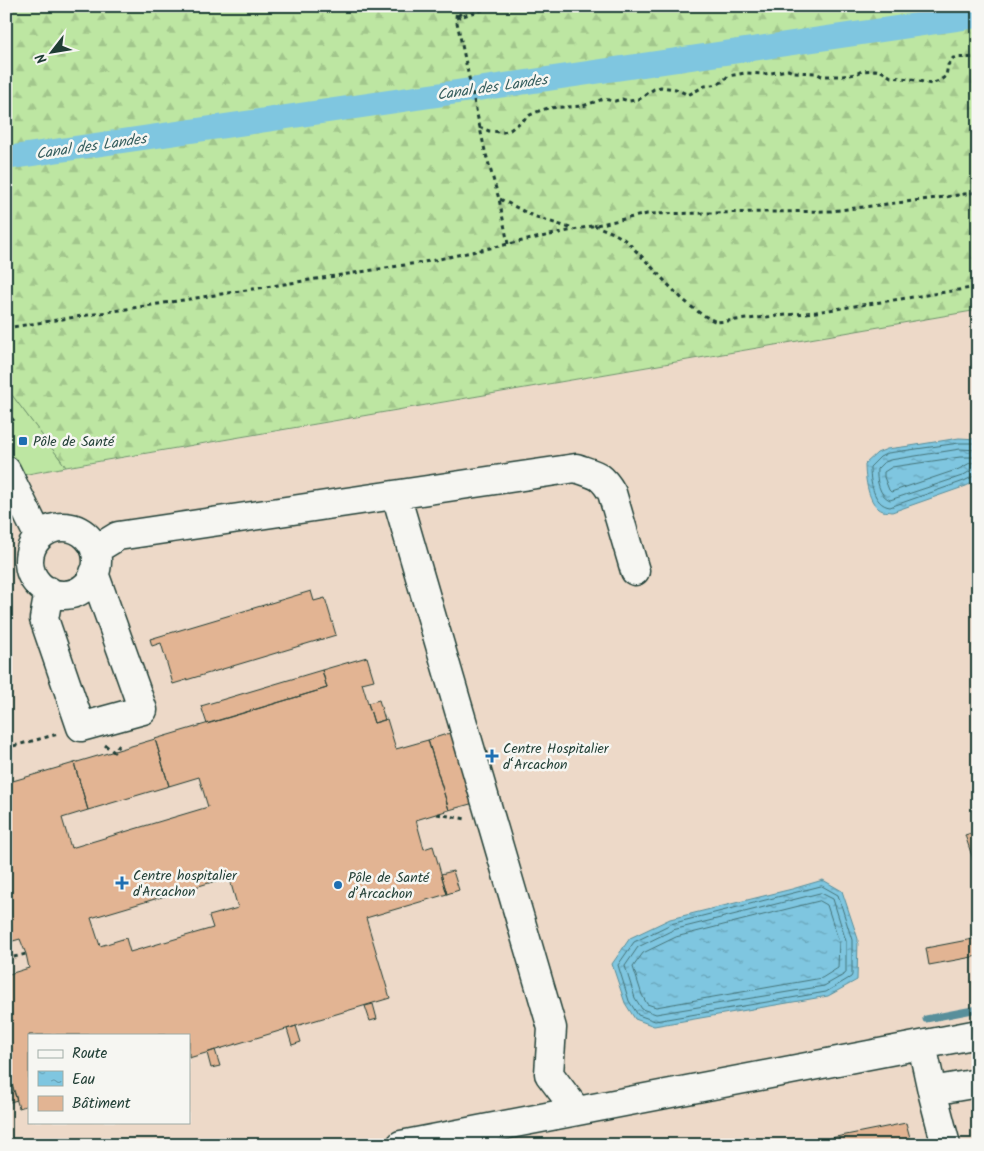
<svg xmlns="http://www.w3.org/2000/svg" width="984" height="1151" font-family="Kalam,sans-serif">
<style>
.built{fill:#edd9c8;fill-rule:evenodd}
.green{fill:#bde6a2;stroke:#6e926b}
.forest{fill:url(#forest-firs);stroke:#6e926b}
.water{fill:url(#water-ripples);stroke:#598f9b}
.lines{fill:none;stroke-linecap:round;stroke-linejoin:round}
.shore{stroke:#457479;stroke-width:1}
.stream{stroke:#598f9b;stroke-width:7}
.canal{stroke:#7fc6e0;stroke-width:24}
.building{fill:#e2b493;stroke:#1f3d34;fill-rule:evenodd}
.minor-casing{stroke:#1f3d34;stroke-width:31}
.path{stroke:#1f3d34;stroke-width:3;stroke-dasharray:4 4;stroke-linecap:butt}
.minor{stroke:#f6f6f2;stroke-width:28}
.poi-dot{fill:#1f6fb2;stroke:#f6f6f2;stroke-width:2}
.labels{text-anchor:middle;stroke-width:5;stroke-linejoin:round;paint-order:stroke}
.poi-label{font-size:14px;fill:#1f3d34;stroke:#f6f6f2;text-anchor:start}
.water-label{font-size:15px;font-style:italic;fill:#375f5f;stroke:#f6f6f2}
</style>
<defs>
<pattern id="forest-firs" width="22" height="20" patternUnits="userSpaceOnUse" patternTransform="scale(1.25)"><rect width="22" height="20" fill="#bde6a2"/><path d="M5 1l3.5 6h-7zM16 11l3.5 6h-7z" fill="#a2c68c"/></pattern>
<pattern id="water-ripples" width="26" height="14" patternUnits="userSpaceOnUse" patternTransform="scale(1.25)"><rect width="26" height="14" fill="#7fc6e0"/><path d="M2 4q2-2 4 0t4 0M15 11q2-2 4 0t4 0" fill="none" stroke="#67a2b6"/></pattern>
</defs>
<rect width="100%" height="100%" fill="#f2e9df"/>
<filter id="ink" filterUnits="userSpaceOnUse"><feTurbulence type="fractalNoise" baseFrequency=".02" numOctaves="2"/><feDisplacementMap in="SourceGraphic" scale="10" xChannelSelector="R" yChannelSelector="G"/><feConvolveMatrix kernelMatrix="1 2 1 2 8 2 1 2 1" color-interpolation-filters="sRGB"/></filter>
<g filter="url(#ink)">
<!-- built -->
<path class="built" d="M978 310V1145H6V478ZM29 1035H189V1122H29Z"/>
<!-- green -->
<path class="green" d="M6 387 61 460 66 467 6 478Z"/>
<!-- forest -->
<path class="forest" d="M6 6H978V310L66 467 6 387Z"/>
<!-- water -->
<path class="water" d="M959 438 978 439V480L966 486 892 512C889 511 886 512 883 511 868 506 865 478 865 464L877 453 887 449 910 446Z
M823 880 842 891 858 939 857 980 828 996 654 1026 635 1019 625 1003 612 964 630 938 670 919 792 889Z"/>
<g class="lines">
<!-- shore -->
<path class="shore" d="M978 443H959L888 453 880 457 870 467C870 481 873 505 890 507L964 481 974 476H978
M978 450 960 449 890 460 883 463 877 469C876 479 879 496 890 500L962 476 972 470H978
M978 457H960L892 467 884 472V477L889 490 891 492 959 469 970 463 978 462
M822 886 838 895 852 940V975L851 977 826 992 655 1021 638 1015 629 1001 618 965 634 942 671 924Z
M821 893 833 899 846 941V972L845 974 824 986 656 1014 642 1009 635 998 625 966 638 947 673 930Z
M820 901 827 905 839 942 838 968 822 978 656 1007 647 1004 642 995 633 967 643 953 676 937Z"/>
<!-- stream -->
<path class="stream" d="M926 1019 978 1009"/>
<!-- canal -->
<path class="canal" d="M6 158 978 16"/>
</g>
<!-- building -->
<path class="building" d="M311 591 314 601 325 598 336 635 173 684 161 643 152 646 150 639Z
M367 657 374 680 362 683 374 723 387 719 396 749 428 740 449 810 416 820 424 849 433 846 447 894 366 918 390 998 189 1058V1035H29V1105L19 1108 6 1065V975L29 968 26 954 20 939 6 943V783L74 763 88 810 62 818 71 848 208 807 199 777 169 786 155 739 327 688 322 670ZM229 877 238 908 209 916 213 928 130 952 126 938 100 946 91 918Z
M322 670 327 688 207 724 201 706Z
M379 700 385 720 374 723 368 703Z
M453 732 474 803 449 810 428 740Z
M155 739 169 786 88 810 74 763Z
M978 831V874L965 835Z
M453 871 459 890 447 894 441 874Z
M978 938V956L929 965 926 948Z
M373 1004 377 1019 370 1021 365 1006Z
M296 1026 301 1042 292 1045 287 1029Z
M215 1050 220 1066 211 1068 207 1053Z
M7 1068 17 1100 7 1103 6 1099V1069Z
M978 1110V1130L973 1111Z
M906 1123 912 1145H796Z"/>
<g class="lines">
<defs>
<path id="minor" d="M6 470 39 537
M396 495 552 1028 549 1074 577 1111
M29 561a34 34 0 1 1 68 0a34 34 0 1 1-68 0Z
M95 550 118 536 576 468C596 475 601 474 612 493L635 571
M49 591 44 619 81 727 143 710 94 573
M922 1045 932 1091 946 1145
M932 1091 978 1083
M401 1145 978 1034"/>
</defs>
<!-- minor casing -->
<use href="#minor" class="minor-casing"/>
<!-- path -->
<path class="path" d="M457 6 456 18 460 36 485 151 499 199 508 244
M458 16 468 6
M456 18 496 6
M479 127 489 131 503 132 510 130 530 115 539 111 548 108 583 106 603 99 615 101 622 99 629 101 635 100 641 98 654 89 661 87 676 89 686 94H690L705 86 718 84 722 82 728 76 745 73 765 74 788 70 793 72 815 73 822 76H843L856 74 862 71 875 70 881 71 891 77 911 79 931 84 939 81 946 76 948 65 953 58C961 57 969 58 978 57
M500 199 533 216 573 229
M594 225C603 229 613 232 622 238 628 242 634 249 639 254 663 277 686 310 717 322L816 312 978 287
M6 328 430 261 647 214 831 211 945 197 978 192
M6 412 14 421 6 426
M105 745 114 752 121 742
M6 748 58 734
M437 814 466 819
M6 959 26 954"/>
<!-- minor -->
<use href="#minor" class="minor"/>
</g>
</g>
<!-- markers -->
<g class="poi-dot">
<rect x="18" y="436" width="10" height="10" rx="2.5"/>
<path d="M489.5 748.5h5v5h5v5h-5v5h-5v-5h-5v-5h5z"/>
<path d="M119.5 875.5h5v5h5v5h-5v5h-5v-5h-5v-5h5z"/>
<circle cx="338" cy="885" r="5"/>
</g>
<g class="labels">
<!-- poi labels -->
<g class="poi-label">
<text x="33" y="446">Pôle de Santé</text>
<text x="503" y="753">Centre Hospitalier<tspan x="503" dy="16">d‘Arcachon</tspan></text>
<text x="133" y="880">Centre hospitalier<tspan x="133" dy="16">d'Arcachon</tspan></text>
<text x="348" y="882">Pôle de Santé<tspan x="348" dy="16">d’Arcachon</tspan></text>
</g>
<!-- water labels -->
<g class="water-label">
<text transform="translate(492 87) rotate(-8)" y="5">Canal des Landes</text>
<text transform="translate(91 146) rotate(-8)" y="5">Canal des Landes</text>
</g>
</g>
<!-- margin -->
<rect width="984" height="1151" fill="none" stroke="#f6f6f2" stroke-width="25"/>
<rect x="12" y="12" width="959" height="1126" fill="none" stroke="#1f3d34" stroke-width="2" filter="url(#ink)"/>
<!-- legend -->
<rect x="28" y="1034" width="162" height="90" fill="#f6f6f2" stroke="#a0aca6"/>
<rect x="38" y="1050" width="25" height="8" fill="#f6f6f2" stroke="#a0aca6"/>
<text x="72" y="1058" font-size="15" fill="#1f3d34">Route</text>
<rect x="38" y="1071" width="25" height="15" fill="url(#water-ripples)" stroke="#a0aca6"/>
<text x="72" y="1084" font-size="15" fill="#1f3d34">Eau</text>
<rect x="38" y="1096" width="25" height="15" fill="#e2b493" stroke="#a0aca6"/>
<text x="72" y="1108" font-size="15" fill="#1f3d34">Bâtiment</text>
<!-- north arrow -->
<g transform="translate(52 52) rotate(239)" stroke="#f6f6f2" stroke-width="4" paint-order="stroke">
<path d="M0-4L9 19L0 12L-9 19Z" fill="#1f3d34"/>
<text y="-8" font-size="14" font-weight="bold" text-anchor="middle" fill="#1f3d34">N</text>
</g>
</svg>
